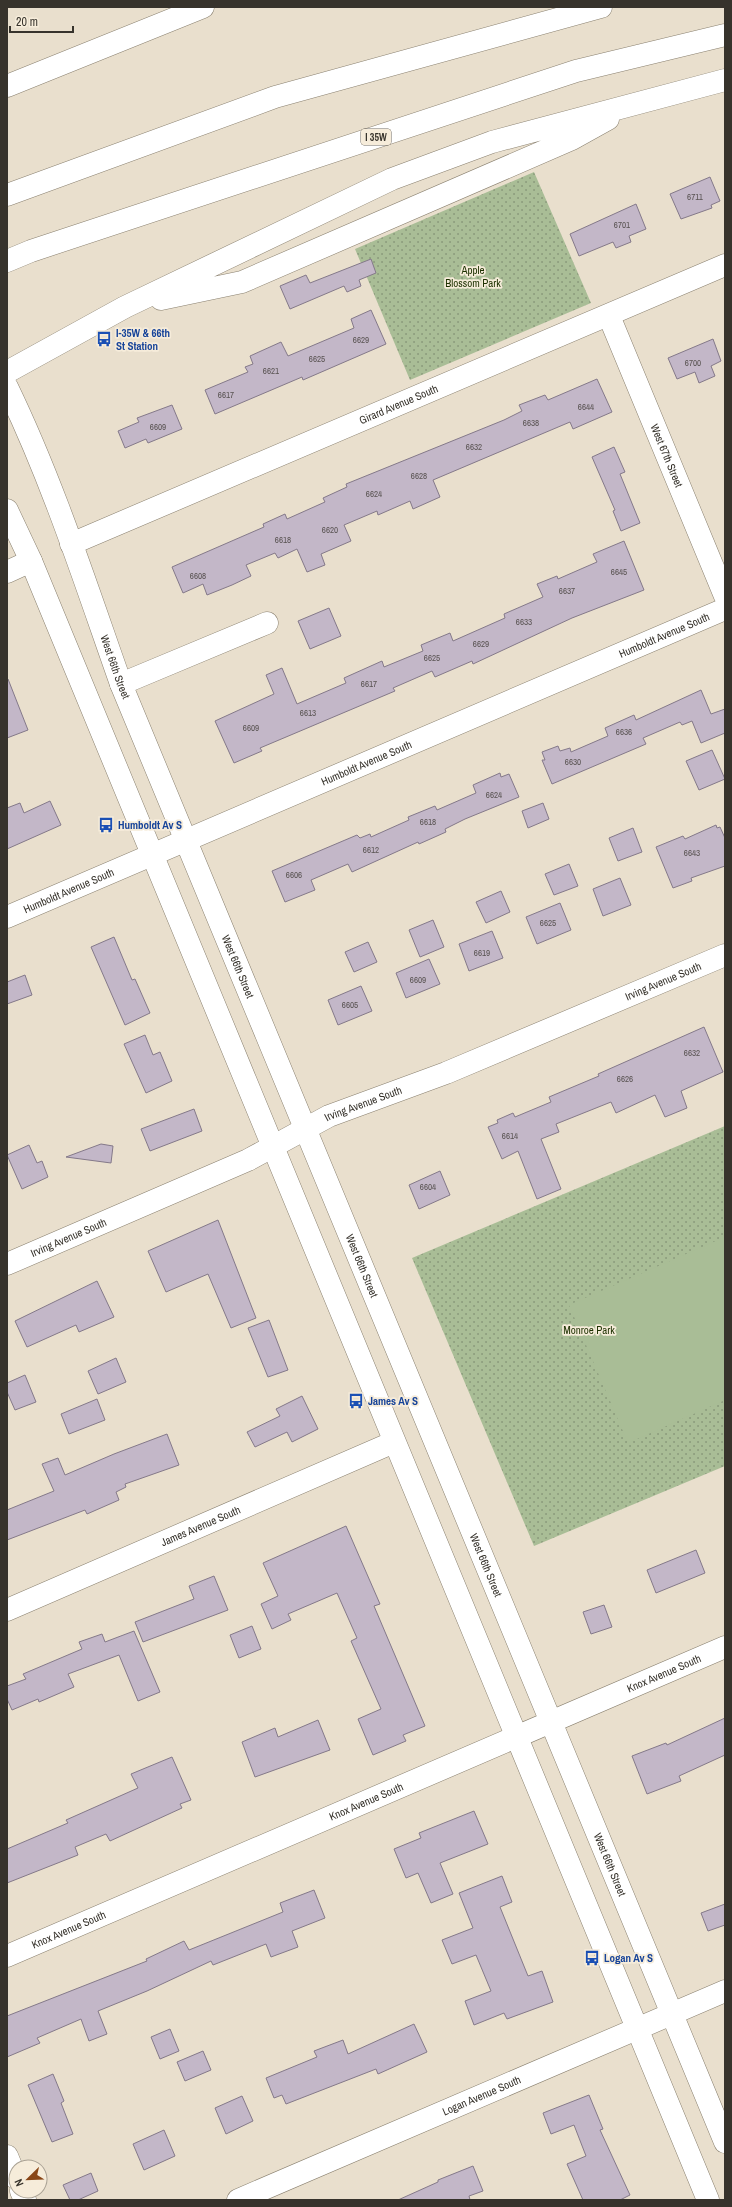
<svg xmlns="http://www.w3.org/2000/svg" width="732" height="2207" font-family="'Archivo Narrow',sans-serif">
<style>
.grass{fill:url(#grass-dots)}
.pitch{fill:#a9bd96}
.building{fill:#c3b7c8;stroke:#847989}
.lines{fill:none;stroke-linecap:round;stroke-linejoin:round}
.minor-casing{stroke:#8a8170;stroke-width:23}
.major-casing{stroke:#8a8170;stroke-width:23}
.highway-casing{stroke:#8a8170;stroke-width:23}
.minor{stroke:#fff;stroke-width:22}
.major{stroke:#fff;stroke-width:22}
.highway{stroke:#fff;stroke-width:22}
.labels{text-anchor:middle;stroke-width:3.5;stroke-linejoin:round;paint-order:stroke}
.number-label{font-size:9px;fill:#5a5453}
.shield{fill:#f6ecda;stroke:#706a60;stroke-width:1}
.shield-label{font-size:10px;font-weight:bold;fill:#37332c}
.park-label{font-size:11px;fill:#1d3100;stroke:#f6ecda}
.transit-label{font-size:11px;font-weight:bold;fill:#164399;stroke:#f6ecda;text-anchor:start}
.street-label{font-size:11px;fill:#37332c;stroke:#f6ecda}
</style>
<defs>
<pattern id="grass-dots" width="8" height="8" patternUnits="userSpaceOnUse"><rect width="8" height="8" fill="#a9bd96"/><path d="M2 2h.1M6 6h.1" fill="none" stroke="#8a9a7b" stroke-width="1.8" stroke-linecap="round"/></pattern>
</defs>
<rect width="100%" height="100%" fill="#e9dfcd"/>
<!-- grass -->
<path class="grass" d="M534 172 591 303 410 380 355 249Z
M725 1126V1466L534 1546 412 1258Z"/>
<!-- pitch -->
<path class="pitch" d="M725 1237V1400L628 1443 569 1305Z"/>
<!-- building -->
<path class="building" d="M710 177 720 201 711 205 712 208 681 219 670 194Z
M636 204 646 229 629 236 631 242 616 248 613 242 579 256 570 234Z
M371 259 376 273 359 280 361 286 347 292 344 286 290 309 280 286 306 275 310 283Z
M371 310 386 344 303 380 302 377 215 414 205 390 248 372 245 367 253 364 250 356 281 342 288 356 354 328 351 319Z
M713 339 721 361 711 366 715 376 699 383 695 372 677 379 668 358Z
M597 379 612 412 573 429 570 422 433 480 440 497 413 509 410 501 378 515 377 511 344 525 351 541 321 554 325 565 307 572 297 549 278 558 275 553 246 565 251 576 232 585 207 595 203 584 183 593 172 567 264 527 263 524 285 514 287 519 325 502 323 498 347 487 346 484 504 420 522 411 519 405 545 395 548 400Z
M172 405 182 429 148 443 146 439 125 448 118 431 139 422 137 418Z
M614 447 625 472 620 474 640 523 621 531 613 511 615 510 592 457Z
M624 541 644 590 572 618 473 664 472 661 435 677 432 671 393 688 395 691 260 748 262 751 234 763 215 721 274 694 266 675 282 668 297 704 346 683 344 678 382 661 384 667 423 651 421 645 450 633 453 641 505 618 504 614 543 597 537 584 557 576 558 579 597 562 593 554Z
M329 608 341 636 310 649 298 621Z
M8 679 28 730 7 738V680Z
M701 690 711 714 725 709V733L701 743 692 721 682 725 680 722 643 738 646 744 552 784 542 760H545L542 752 558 746 560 751 570 748 571 752 608 736 605 728 634 715 636 720Z
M712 750 725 779 699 790 686 761Z
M500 773 501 777 509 774 519 797 465 819 445 829 446 832 419 844 418 842 352 872 348 864 311 880 315 890 285 902 272 871 357 835 360 838 370 834 371 837 409 820 408 817 435 806 437 810 476 793 473 785Z
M50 801 61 825 7 849V808L20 803 24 813Z
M543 803 549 819 528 828 522 811Z
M716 825 717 828 720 827 725 838V866L691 878 692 881 673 888 656 847 683 836 685 839Z
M633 828 642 852 618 861 609 838Z
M569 864 578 886 554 895 545 874Z
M620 878 631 905 603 916 593 889Z
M501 891 510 912 486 923 476 902Z
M560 903 571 930 537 944 526 917Z
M433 920 444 947 420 957 409 930Z
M492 931 503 958 469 971 459 944Z
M114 937 132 980 135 979 150 1013 125 1025 91 947Z
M368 942 377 962 354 972 345 952Z
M429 959 440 984 406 998 396 973Z
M25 975 32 995 7 1004V982Z
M361 986 372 1011 338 1025 328 1000Z
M704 1027 723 1072 681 1091 687 1108 665 1117 655 1095 616 1113 611 1102 556 1124 559 1132 541 1139 561 1189 537 1199 518 1151 502 1159 488 1127 498 1123 497 1120 513 1113 515 1117 551 1102 549 1097 599 1076 598 1074Z
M145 1035 153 1055 160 1052 172 1081 146 1093 124 1044Z
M194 1109 202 1131 150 1151 141 1129Z
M101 1144 113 1146 111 1163 66 1157Z
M29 1145 37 1163 42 1161 48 1177 22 1189 7 1155Z
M440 1171 450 1195 419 1209 409 1185Z
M218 1220 256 1318 231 1328 208 1274 166 1292 148 1251Z
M97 1281 114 1317 79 1332 76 1325 27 1347 15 1321Z
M269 1320 288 1370 268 1377 248 1328Z
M116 1358 126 1382 98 1394 88 1371Z
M25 1375 36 1402 15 1410 7 1392V1383Z
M302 1396 318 1429 292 1442 287 1432 255 1447 247 1432 280 1416 276 1409Z
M97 1399 105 1420 69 1434 61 1414Z
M167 1434 179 1465 125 1484 126 1487 116 1492 119 1500 87 1514 85 1510 7 1540V1510L54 1491 42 1464 58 1458 65 1475 114 1454Z
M346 1526 380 1604 374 1606 425 1726 403 1735 406 1741 373 1755 358 1719 381 1709 351 1641 357 1638 337 1593 288 1614 291 1620 272 1629 261 1604 278 1596 263 1563Z
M696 1550 705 1573 656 1593 647 1570Z
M214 1576 228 1610 143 1642 135 1622 194 1599 189 1586Z
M604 1605 612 1627 591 1634 583 1612Z
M252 1626 261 1649 239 1658 230 1635Z
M134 1631 160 1692 138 1701 119 1655 68 1674 74 1687 39 1702 38 1699 12 1710 7 1699V1686L26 1679 23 1674 82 1649 79 1642 102 1634 105 1642Z
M725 1718V1755L679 1776 681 1781 647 1794 632 1756 666 1743 667 1745Z
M318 1720 330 1750 255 1777 242 1742 275 1728 278 1737Z
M172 1757 191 1800 180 1804 182 1808 110 1841 106 1834 75 1847 78 1855 7 1883V1849L68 1823 66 1820 138 1788 131 1774Z
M474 1811 488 1844 440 1863 453 1894 431 1903 418 1873 406 1878 394 1849 421 1838 419 1833Z
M502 1876 512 1902 500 1907 528 1976 542 1971 553 2002 507 2019 504 2013 474 2025 465 2001 491 1991 476 1955 452 1964 442 1940 473 1928 459 1893Z
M314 1890 325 1918 292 1931 298 1947 271 1957 266 1944 213 1965 211 1961 147 1991 98 2011 107 2034 89 2041 81 2019 37 2038 40 2043 7 2057V2016L147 1961 146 1959 184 1941 189 1950 283 1912 280 1903Z
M725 1904V1925L708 1931 701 1913Z
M414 2024 427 2052 378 2074 376 2069 286 2104 282 2095 274 2098 266 2078 317 2057 314 2051 343 2040 348 2054Z
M170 2029 179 2051 160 2059 151 2037Z
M203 2051 211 2070 185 2081 177 2062Z
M53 2074 64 2101 61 2103 73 2134 52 2142 28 2085Z
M589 2095 603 2129 600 2130 630 2195 620 2200H583L567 2164 586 2156 574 2125 551 2134 543 2113Z
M242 2096 253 2121 226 2134 215 2108Z
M164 2130 175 2156 144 2170 133 2144Z
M473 2166 483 2191 469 2196 470 2200H398L438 2182V2180Z
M91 2173 98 2191 78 2200H70L63 2185Z"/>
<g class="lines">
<defs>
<g id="minor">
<path id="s1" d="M609 316 725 596"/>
<path id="s2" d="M71 544 725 265"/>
<path d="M7 572 31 561"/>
<path d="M121 684 267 623"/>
<path id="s3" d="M7 917 725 609"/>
<path id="s4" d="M7 1264 248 1160 329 1116 446 1073 725 955"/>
<path id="s5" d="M7 1610 394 1442"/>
<path id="s6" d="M7 1956 725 1647"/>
<path d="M7 2156 16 2178"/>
<path d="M21 2191 25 2200"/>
<path id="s7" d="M238 2200 725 1991"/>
</g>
<g id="major">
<path id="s8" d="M7 387C53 482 86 585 121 684L725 2142"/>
<path d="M7 510 31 561 708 2200"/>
</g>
<path id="highway" d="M7 86 203 7
M7 195 275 97 601 7
M7 261 31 251 576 71 725 35
M161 299 242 282 572 139 608 119
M7 372 125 307 392 179 492 142 725 80"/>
</defs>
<!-- minor casing -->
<use href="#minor" class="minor-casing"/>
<!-- major casing -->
<use href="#major" class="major-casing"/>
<!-- highway casing -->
<use href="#highway" class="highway-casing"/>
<!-- minor -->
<use href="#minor" class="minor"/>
<!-- major -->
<use href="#major" class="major"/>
<!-- highway -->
<use href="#highway" class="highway"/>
</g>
<!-- icons -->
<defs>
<symbol id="bus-bare" viewBox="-9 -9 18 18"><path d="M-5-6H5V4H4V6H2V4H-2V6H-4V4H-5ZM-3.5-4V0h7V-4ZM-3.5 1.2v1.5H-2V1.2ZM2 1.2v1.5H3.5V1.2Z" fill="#1a4fb4" stroke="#f6ecda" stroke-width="2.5" paint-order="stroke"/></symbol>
</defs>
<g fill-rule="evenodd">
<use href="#bus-bare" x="93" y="328" width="22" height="22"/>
<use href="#bus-bare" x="95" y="814" width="22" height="22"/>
<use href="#bus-bare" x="345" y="1390" width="22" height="22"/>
<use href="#bus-bare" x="581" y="1947" width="22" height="22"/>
</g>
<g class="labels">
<!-- number labels -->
<g class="number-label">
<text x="695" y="200">6711</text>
<text x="622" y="228">6701</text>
<text x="361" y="343">6629</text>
<text x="317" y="362">6625</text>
<text x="693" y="366">6700</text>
<text x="271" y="374">6621</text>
<text x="226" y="398">6617</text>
<text x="586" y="410">6644</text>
<text x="531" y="426">6638</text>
<text x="158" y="430">6609</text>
<text x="474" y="450">6632</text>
<text x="419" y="479">6628</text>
<text x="374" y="497">6624</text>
<text x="330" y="533">6620</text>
<text x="283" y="543">6618</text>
<text x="619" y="575">6645</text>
<text x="198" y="579">6608</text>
<text x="567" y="594">6637</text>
<text x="524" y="625">6633</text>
<text x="481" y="647">6629</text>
<text x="432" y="661">6625</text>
<text x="369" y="687">6617</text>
<text x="308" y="716">6613</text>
<text x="251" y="731">6609</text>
<text x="624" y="735">6636</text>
<text x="573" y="765">6630</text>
<text x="494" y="798">6624</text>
<text x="428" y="825">6618</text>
<text x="371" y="853">6612</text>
<text x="692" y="856">6643</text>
<text x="294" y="878">6606</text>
<text x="548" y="926">6625</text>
<text x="482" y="956">6619</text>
<text x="418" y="983">6609</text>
<text x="350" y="1008">6605</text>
<text x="692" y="1056">6632</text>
<text x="625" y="1082">6626</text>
<text x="510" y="1139">6614</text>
<text x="428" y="1190">6604</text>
</g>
<!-- shield labels -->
<rect class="shield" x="361" y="129" width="30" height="16" rx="3"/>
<g class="shield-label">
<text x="376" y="141">I 35W</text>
</g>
<!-- park labels -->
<g class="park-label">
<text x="473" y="274">Apple<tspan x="473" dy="13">Blossom Park</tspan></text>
<text x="589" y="1334">Monroe Park</text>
</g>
<!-- transit labels -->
<g class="transit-label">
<text x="116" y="337">I-35W &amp; 66th<tspan x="116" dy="13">St Station</tspan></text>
<text x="118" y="829">Humboldt Av S</text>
<text x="368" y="1405">James Av S</text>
<text x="604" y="1962">Logan Av S</text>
</g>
<!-- street labels -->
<g class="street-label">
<text dy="4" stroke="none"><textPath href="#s2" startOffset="356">Girard Avenue South</textPath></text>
<text dy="4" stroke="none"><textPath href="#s1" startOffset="151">West 67th Street</textPath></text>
<text dy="4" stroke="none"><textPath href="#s3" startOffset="715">Humboldt Avenue South</textPath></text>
<text dy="4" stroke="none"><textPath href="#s8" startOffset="300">West 66th Street</textPath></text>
<text dy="4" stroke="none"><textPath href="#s3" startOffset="391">Humboldt Avenue South</textPath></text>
<text dy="4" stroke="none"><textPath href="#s3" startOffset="67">Humboldt Avenue South</textPath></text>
<text dy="4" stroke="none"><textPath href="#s8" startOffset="624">West 66th Street</textPath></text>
<text dy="4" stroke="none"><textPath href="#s4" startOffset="715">Irving Avenue South</textPath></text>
<text dy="4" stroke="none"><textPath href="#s4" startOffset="391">Irving Avenue South</textPath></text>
<text dy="4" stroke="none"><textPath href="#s4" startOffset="67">Irving Avenue South</textPath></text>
<text dy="4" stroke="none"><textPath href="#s8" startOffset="948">West 66th Street</textPath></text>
<text dy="4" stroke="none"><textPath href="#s5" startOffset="211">James Avenue South</textPath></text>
<text dy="4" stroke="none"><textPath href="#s8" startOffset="1272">West 66th Street</textPath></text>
<text dy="4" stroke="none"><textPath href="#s6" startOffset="715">Knox Avenue South</textPath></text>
<text dy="4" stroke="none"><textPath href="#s6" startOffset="391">Knox Avenue South</textPath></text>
<text dy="4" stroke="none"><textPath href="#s8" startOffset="1596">West 66th Street</textPath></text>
<text dy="4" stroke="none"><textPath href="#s6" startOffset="67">Knox Avenue South</textPath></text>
<text dy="4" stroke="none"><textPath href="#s7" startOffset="265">Logan Avenue South</textPath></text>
</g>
</g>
<!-- border -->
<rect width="732" height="2207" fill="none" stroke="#37332c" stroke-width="16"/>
<!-- north arrow -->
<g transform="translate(28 2179) rotate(247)"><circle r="19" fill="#f6ecda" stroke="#aaa294"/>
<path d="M0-3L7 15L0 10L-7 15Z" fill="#894616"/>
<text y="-6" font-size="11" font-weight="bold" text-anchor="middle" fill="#37332c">N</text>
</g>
<!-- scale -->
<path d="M10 26v6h63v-6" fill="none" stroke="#37332c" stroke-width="2"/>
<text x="16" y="26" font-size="12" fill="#37332c" stroke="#f6ecda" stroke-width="3" paint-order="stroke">20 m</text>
</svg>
